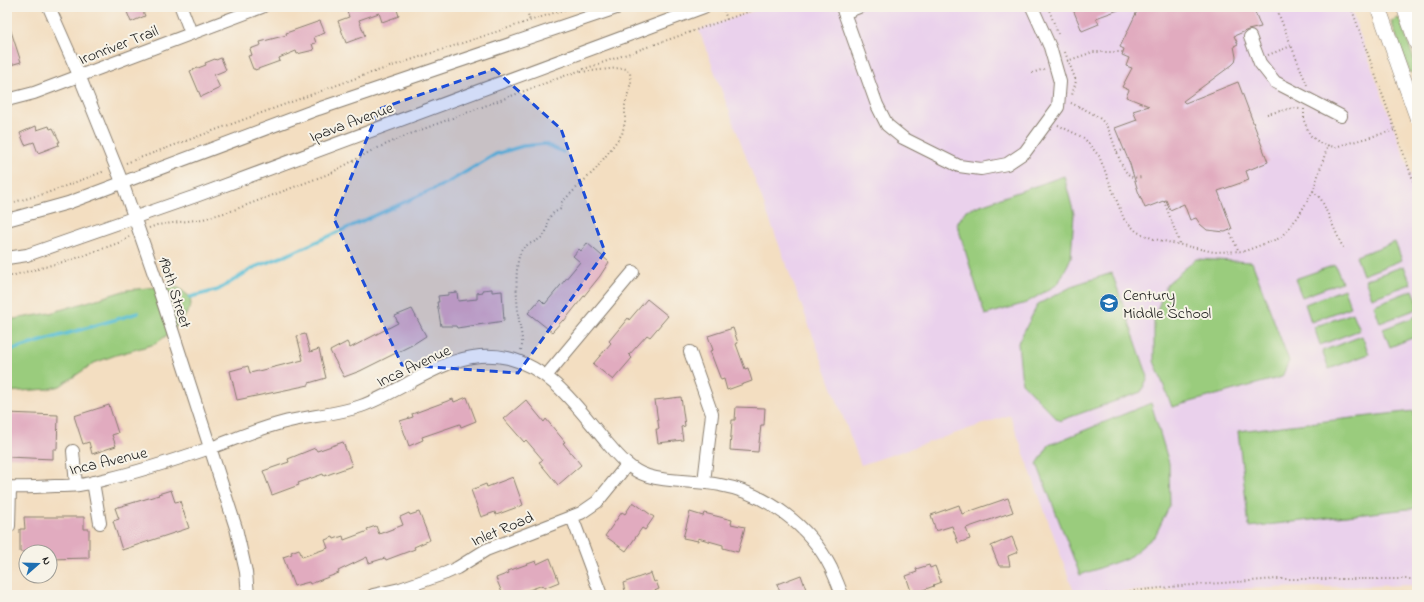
<svg xmlns="http://www.w3.org/2000/svg" width="1424" height="602" font-family="'Indie Flower',sans-serif">
<style>
.built{fill:#ead1ec}
.green{fill:#9acc7d;stroke:#5b744c}
.lines{fill:none;stroke-linecap:round;stroke-linejoin:round}
.stream{stroke:#57bed5;stroke-width:3.5}
.building{fill:#e1abbf}
.minor-casing{stroke:#887d6e;stroke-width:14}
.major-casing{stroke:#887d6e;stroke-width:16}
.path{stroke:#887d6e;stroke-width:2;stroke-dasharray:1 3;stroke-linecap:butt}
.minor{stroke:#fff;stroke-width:12}
.major{stroke:#fff;stroke-width:15}
.marked{fill:#1d4ed8;fill-opacity:0.2;stroke:#1d4ed8;stroke-width:3;stroke-dasharray:8 5;stroke-linejoin:round}
.labels{text-anchor:middle;stroke-width:4;stroke-linejoin:round;paint-order:stroke}
.street-label{font-size:16px;fill:#1c1c1c;stroke:#f7f3e8}
.poi-label{font-size:16px;fill:#1c1c1c;stroke:#f7f3e8;text-anchor:start}
</style>
<rect width="100%" height="100%" fill="#f7f3e8"/>
<filter id="ink" filterUnits="userSpaceOnUse"><feTurbulence type="fractalNoise" baseFrequency=".025" numOctaves="2"/><feDisplacementMap in="SourceGraphic" scale="8" xChannelSelector="R" yChannelSelector="G"/><feConvolveMatrix kernelMatrix="1 2 1 2 8 2 1 2 1" color-interpolation-filters="sRGB"/></filter>
<filter id="wash" filterUnits="userSpaceOnUse"><feTurbulence type="fractalNoise" baseFrequency=".012" numOctaves="4" result="noise"/><feDisplacementMap in="SourceGraphic" scale="16" xChannelSelector="R" yChannelSelector="G"/><feGaussianBlur stdDeviation="0.9" result="paint"/><feColorMatrix in="noise" values="0 0 0 0 0 0 0 0 0 0 0 0 0 0 0 0 0 1.4 0 .05"/><feComposite in="paint" operator="in"/></filter>
<g filter="url(#wash)">
<rect width="100%" height="100%" fill="#f3dec1"/>
<!-- built -->
<path class="built" d="M765 7H1350L1417 191V585L1074 592 1010 415 861 465 699 30Z"/>
<!-- green -->
<path class="green" d="M1399 18 1417 68V70L1410 73 1391 21Z
M1064 176 1074 214 1071 258 1058 284 1026 303 985 315 957 224 966 210Z
M1395 242 1402 260 1363 275 1356 256Z
M1196 259 1252 262 1289 361 1282 377 1172 407 1154 361V318L1167 284Z
M1335 265 1342 282 1302 297 1295 279Z
M1404 266 1411 284 1372 298 1365 280Z
M1112 273 1148 377 1141 392 1059 421 1022 383 1018 343 1038 304 1077 284Z
M158 287 179 288 190 297 191 305 184 318 170 333 155 344 116 355 94 363 60 386 48 389 7 392V319H14L50 313 127 290Z
M1344 289 1351 307 1311 322 1305 304Z
M1413 290 1417 300V309L1380 323 1374 305Z
M1353 313 1360 330 1320 345 1314 327Z
M1417 316V336L1390 347 1383 329Z
M1362 336 1369 354 1329 369 1322 351Z
M1151 403 1169 463 1170 505 1155 536 1128 558 1080 575 1037 464 1049 445Z
M1414 411 1417 441V508L1249 527 1238 431Z"/>
<g class="lines">
<!-- stream -->
<path class="stream" d="M190 297 218 290 255 267 287 255 447 183 496 154 523 146 545 144 563 152
M7 351 138 313"/>
</g>
<g id="blocks">
<!-- building -->
<path class="building" d="M125 7H141L145 16 131 22Z
M358 7H396L399 16 382 22 379 13 359 20 365 36 346 43 338 21 349 17 347 11Z
M1072 7H1124V8L1096 18 1099 24 1082 31Z
M1139 7H1253L1261 27 1248 30 1234 36 1238 44 1234 46 1236 57 1235 62 1232 65 1183 101 1185 103 1238 82 1268 162 1246 171 1249 180 1218 191 1232 229 1225 232 1207 230 1200 224 1196 218 1190 220 1184 204 1170 210 1166 200 1145 208 1138 191 1130 164 1115 128 1137 120 1133 111 1149 106 1126 97 1129 90 1122 87 1132 68 1126 66 1129 58 1122 55 1124 49 1120 47Z
M320 21 325 33 314 37 316 43 312 44 314 50 297 54 296 51 279 58 280 61 255 70V69H253L248 56 252 55 250 49 261 45 260 42 287 35 286 33Z
M7 25H9L21 62 7 66Z
M221 58 226 70 214 75 220 88 201 97 190 71 206 65 205 63 215 59 216 60Z
M36 126 37 130 49 126 50 129 53 128 60 142H58L59 145 38 153 34 142 25 145 20 133Z
M587 243 609 262 600 276 564 321 563 320 552 332 528 313 540 299 545 304 580 262 573 256 579 249 581 251Z
M492 289V292L502 291 504 321 457 328 456 326H441L437 302H439L438 296 448 295V293L457 292 458 301 477 299V293L483 292 482 290Z
M647 299 668 316 650 337 647 335 629 355 632 358 613 380 593 364 611 343 609 341 628 318 629 320Z
M412 309 426 336 412 345 360 371 344 377 330 351 347 342 350 348 398 323 395 316Z
M733 328 738 343 736 344 745 369 748 368 752 381 727 390 724 379 721 380 710 351 713 350 708 336Z
M305 334 310 352 319 349 326 378 309 383V385L237 400 230 371 248 366 250 373 303 360 297 336Z
M467 397 476 421 461 427 460 424 422 437 423 440 409 446 400 421 413 417 412 414 453 399 454 402Z
M681 397 685 426 681 427 683 440 658 443 656 429H659L655 400Z
M526 400 544 422 546 419 565 442 563 443 581 465 558 485 539 462 543 460 526 440 524 442 504 419Z
M109 405 118 433 112 435 116 446 92 454 89 442 83 444 74 416Z
M736 407 765 408 764 425H761L758 452 730 450 732 420H735Z
M7 413 58 415 57 449H53V459L7 457Z
M343 442 352 466 324 476 323 474 298 483 299 485 272 495 263 471 289 462 288 459 315 448 317 451Z
M513 477 523 505 496 515 495 512 481 517 471 490 486 484 487 487Z
M171 490 175 502 180 501 189 528 122 550 113 521 119 519 115 508 159 495 158 494Z
M1008 498 1013 512 966 528 970 539 958 543 952 526 936 531 931 515 959 505 962 514Z
M633 502 654 517 645 530 642 528 626 551 605 536 622 512 625 514Z
M419 512 430 540 414 547 415 549 386 560 385 558 369 563 367 557 338 571 339 573 310 584 309 582 294 586 283 557 292 554 291 552 299 549 302 557 328 548 325 540 333 537 334 539 343 536 344 540 368 531 367 529 376 526 379 534 403 525 400 517 409 513 410 515Z
M690 512 703 516 704 513 732 520 731 524 745 527 738 552 723 548V545L698 538V541L683 538Z
M24 517H84V529H89V558L50 559V552H20V529H25Z
M1012 537 1018 552 1008 556 1010 566H999L991 546Z
M550 558 559 582 544 588 543 585 515 595H503L496 578 509 573 508 571 536 561 537 564Z
M929 565 930 568 935 566 941 582 933 585 934 586 912 594 906 576 917 572 916 569Z
M651 573 654 582 656 581 659 589 652 592 653 595H626L623 583Z
M801 575 808 595H781L777 584Z"/>
</g>
</g>
<g filter="url(#ink)">
<use href="#blocks" fill-opacity="0" stroke="#887d6e" stroke-width="1"/>
<g class="lines">
<defs>
<path id="minor" d="M49 7 79 75 122 182 155 277 236 528 246 572 248 595
M181 7 191 33
M842 7 877 105 887 125 903 138 959 166 981 169 1007 164 1025 152 1058 107 1060 82 1050 47 1032 7
M844 13 859 7
M1250 37 1260 63 1275 82 1341 116
M7 100 34 93 262 7
M7 220 68 203 318 109 619 7
M7 258 27 255 196 196 704 7
M690 352 712 414 704 482
M546 376 633 272
M73 451 76 485
M93 482 100 523
M7 487C23 488 39 487 55 486 63 486 71 486 79 485 88 484 98 481 107 479 143 471 178 459 213 447 235 439 258 429 281 423 307 416 335 415 361 406 409 389 453 345 508 358 553 369 579 410 608 444 619 457 631 471 648 476 671 483 696 480 720 485 766 493 810 526 831 568 835 577 839 586 842 595
M572 517 601 595
M9 526 10 487
M373 595 400 589 446 573 457 568 486 550 581 513 597 502 627 465"/>
<path id="major" d="M1378 7 1417 117
M1404 7 1417 44"/>
</defs>
<!-- minor casing -->
<use href="#minor" class="minor-casing"/>
<!-- major casing -->
<use href="#major" class="major-casing"/>
<!-- path -->
<path class="path" d="M526 7 530 21
M723 7 727 20
M1048 7 1058 34
M1274 7 1277 10 1307 85
M1351 7 1417 191
M1065 52 1076 81 1072 95
M1268 55 1291 46
M1067 61 1093 52H1123
M1032 73 1044 69
M1071 103C1081 108 1098 114 1105 124 1114 135 1120 175 1133 177 1136 178 1140 177 1143 177
M1304 109V121L1310 135 1321 144 1335 147 1395 130
M1267 114 1293 108 1300 109
M1058 125 1084 138 1099 156 1124 219 1137 232 1154 239 1214 252 1245 251 1280 238 1298 217 1313 191 1328 145
M1117 152 1123 150
M126 163 359 77 572 7
M1313 191 1321 199 1344 250
M1164 201 1180 244
M7 204 47 193 105 171
M149 228 157 225 203 219 231 211 331 173 373 150 410 134 567 75 762 7
M1229 230 1239 252
M7 277 74 259 121 242 129 237
M521 350C524 341 520 329 519 320 517 304 513 260 523 248 528 243 537 242 542 237 553 227 540 218 561 209L562 202 596 169 622 134 625 122V105L631 82 630 73 627 69 619 68 581 72
M1094 595 1180 586 1277 579H1417"/>
<!-- minor -->
<use href="#minor" class="minor"/>
<!-- major -->
<use href="#major" class="major"/>
</g>
</g>
<!-- marked area -->
<path class="marked" d="M494 69 561 129 605 252 518 373 402 365 334 219 379 109Z"/>
<!-- icons -->
<defs>
<symbol id="school-disc" viewBox="-11 -11 22 22"><circle r="9.5" fill="#1f6fb2" stroke="#f7f3e8"/><path d="M0-5L7-2L0 1L-7-2ZM-4 1L0 2.5L4 1V4Q0 6-4 4Z" fill="#fff"/></symbol>
</defs>
<g fill-rule="evenodd">
<use href="#school-disc" x="1098" y="292" width="22" height="22"/>
</g>
<g class="labels">
<!-- street labels -->
<g class="street-label">
<text transform="translate(118 44) rotate(-21)" y="6">Ironriver Trail</text>
<text transform="translate(351 121) rotate(-20)" y="6">Ipava Avenue</text>
<text transform="translate(176 292) rotate(72)" y="6">190th Street</text>
<text transform="translate(413 365) rotate(-25)" y="6">Inca Avenue</text>
<text transform="translate(108 460) rotate(-13)" y="6">Inca Avenue</text>
<text transform="translate(502 528) rotate(-23)" y="6">Inlet Road</text>
</g>
<!-- poi labels -->
<g class="poi-label">
<text x="1123" y="300">Century<tspan x="1123" dy="18">Middle School</tspan></text>
</g>
</g>
<!-- margin -->
<rect width="1424" height="602" fill="none" stroke="#f7f3e8" stroke-width="24"/>
<!-- north arrow -->
<g transform="translate(38 564) rotate(70)"><circle r="19" fill="#f7f3e8" stroke="#9f9d96"/>
<path d="M0-3L7 15L0 10L-7 15Z" fill="#1f6fb2"/>
<text y="-6" font-size="11" font-weight="bold" text-anchor="middle" fill="#1c1c1c">N</text>
</g>
</svg>
